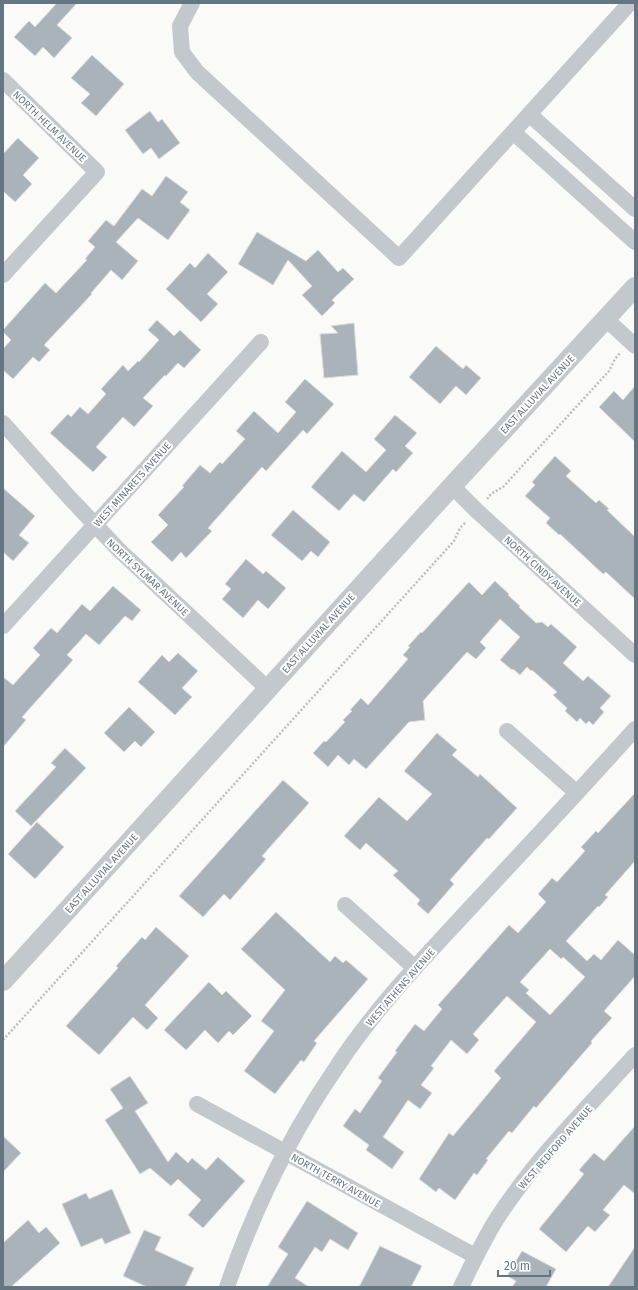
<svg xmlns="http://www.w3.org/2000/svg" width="638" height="1290" font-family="'Fira Sans',sans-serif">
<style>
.building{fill:#aab3b9;stroke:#dcdcda;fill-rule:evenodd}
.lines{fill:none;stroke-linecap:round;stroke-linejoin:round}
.path{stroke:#bbbfc2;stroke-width:2.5;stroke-dasharray:2 2;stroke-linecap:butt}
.minor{stroke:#c3c8cc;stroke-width:16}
.tertiary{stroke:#c3c8cc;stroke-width:20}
.labels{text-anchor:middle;stroke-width:4;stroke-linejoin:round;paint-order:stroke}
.street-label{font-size:10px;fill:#657683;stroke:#fff}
</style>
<rect width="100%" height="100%" fill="#fafaf8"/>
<!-- building -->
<path class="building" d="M57 3H77L57 25 72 38 54 58 43 47 35 56 14 37 29 21 35 27Z
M92 55 124 84 96 116 81 103 90 94 71 78Z
M150 111 158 122 162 119 180 143 159 159 151 148 143 154 125 130Z
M18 138 39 158 23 175 32 184 15 202 3 191V154Z
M166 176 188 192 180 202 190 210 168 240 138 218 116 242 138 261 122 280 111 270 91 293 92 294 44 345 50 350 39 362 33 357 13 379 3 370V349L11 340 3 332V330L45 283 56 293 87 260 85 259 95 247 88 241 106 220 114 226 142 189 152 196Z
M257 232 306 261 318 250 338 272 343 268 354 279 332 300 335 303 322 316 302 295 312 286 288 260 273 285 238 264Z
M208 253 228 272 207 294 218 304 201 322 166 289 190 263 195 268Z
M157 320 174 336 180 330 201 350 184 368 178 363 166 376 165 375 143 398 153 406 134 427 123 417 96 447 107 457 93 472 50 433 68 414 71 417 80 407 88 414 106 394 101 389 123 365 128 371 138 361 139 362 159 340 148 330Z
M354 323 358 375 324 378 320 334 338 333 331 326Z
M436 346 463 369 466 365 481 378 466 395 456 386 440 404 409 377Z
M305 379 334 404 307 434 303 430 266 471 262 467 208 528 212 531 186 558 181 552 172 562 151 542 168 525 158 515 184 487 182 486 200 465 210 473 220 462 222 464 245 439 236 431 254 411 278 433 296 412 285 402Z
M635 386V442L599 407 614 391 623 400Z
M395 415 417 433 405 446 413 453 396 472 393 469 364 502 354 494 339 511 311 487 342 451 366 472 386 450 374 439Z
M555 456 571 471 566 476 596 503 599 500 609 509 607 510 635 537V599L606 572 603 574 560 534 559 535 546 523 550 518 525 496 535 485 532 482Z
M3 488 35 516 19 535 29 543 13 561 3 552Z
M293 510 330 542 318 557 311 551 302 561 271 535Z
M246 559 263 574 266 571 286 588 268 609 258 600 243 618 222 599 231 589 225 584Z
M495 581 509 594 508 595 520 606 519 607 536 623 542 622 548 627 551 624 577 647 563 663 583 681 588 676 611 696 600 708 604 712 593 725 589 721 586 724 580 718 577 722 565 711 567 708 553 695 557 692 532 670 531 671 527 667 520 675 513 669 512 670 500 660 520 637 500 619 480 642 486 648 476 659 467 652 423 701 425 720 409 722 366 769 354 759 349 765 338 755 328 767 313 753 324 741 326 742 345 722 343 720 352 711 350 710 361 698 368 705 408 659 403 655 410 647 408 646 421 632 422 633 469 582 482 595Z
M113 586 141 610 132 621 125 616 99 645 86 634 67 655 73 660 22 717 26 720 3 747V677L13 685 40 655 33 648 51 628 57 633 82 604 90 611Z
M178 653 198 671 182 688 192 697 175 715 138 682 162 655 169 662Z
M129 707 155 732 141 747 135 741 124 752 104 733Z
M437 733 457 750 452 755 478 777 480 774 517 808 489 839 487 838 450 880 454 884 428 914 417 904 420 900 393 875 398 871 366 843 360 850 344 836 379 797 407 821 432 794 404 771Z
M65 748 86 768 31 826 15 811 56 767 51 763Z
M283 780 309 803 262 856 266 859 230 900 224 894 203 917 179 896Z
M635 793V861L605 895 608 897 599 907 598 906 566 941 587 961 594 954 601 960 618 940 635 955V976L604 1011 612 1018 591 1041 592 1043 571 1067 536 1108 534 1106 512 1133 509 1131 486 1159 488 1160 477 1175 474 1173 455 1200 439 1188 436 1192 419 1179 449 1133 453 1136 501 1078 494 1071 536 1022 507 996 473 1034 479 1040 467 1054 451 1040 431 1066 434 1068 421 1085 432 1093 420 1109 408 1100 383 1137 404 1152 392 1169 366 1150 369 1145 343 1126 355 1109 360 1113 382 1081 378 1078 397 1052 395 1051 415 1024 424 1031 442 1009 438 1005 509 925 518 933 546 902 538 894 552 878 557 882 585 851 581 847 596 831 598 833ZM550 949 561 959 563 957 585 977 550 1015 526 993 529 990 520 982Z
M37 822 64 847 35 879 8 854Z
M276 912 330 962 335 956 343 963 346 960 368 979 314 1041 317 1043 304 1062 301 1060 275 1094 244 1071 274 1031 261 1021 285 990 241 949Z
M156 927 189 956 145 1005 158 1018 147 1030 133 1017 99 1055 66 1026 118 968 116 966 142 937 145 940Z
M209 982 222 995 226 991 252 1016 233 1035 229 1031 218 1043 205 1030 186 1050 164 1030Z
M130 1076 148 1103 135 1111 168 1162 176 1152 188 1163 192 1158 206 1170 218 1157 245 1181 203 1228 188 1215 201 1200 178 1179 171 1186 150 1168 140 1174 105 1120 123 1108 110 1089Z
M635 1126V1194L624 1185 603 1210 610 1215 595 1232 588 1226 566 1252 539 1229 584 1174 579 1170 594 1153 604 1161Z
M3 1136 21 1153 3 1172Z
M112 1189 131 1233 105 1244 102 1238 81 1247 62 1204 86 1193 89 1199Z
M307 1201 358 1233 348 1250 330 1239 322 1252 315 1247 295 1278 309 1287H267L288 1254 278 1247Z
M28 1220 39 1233 46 1227 60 1243 11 1287H3V1243Z
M144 1230 161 1237 155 1250 194 1268 185 1287H147L123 1276Z
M380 1246 422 1266 411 1287H359Z
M635 1247V1287H608Z
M522 1251 556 1269 546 1287H512L516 1281 507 1276Z"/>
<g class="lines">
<!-- path -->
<path class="path" d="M487 499 491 494 503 487 609 371 615 359 620 353
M3 1040 454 541 460 528 466 522"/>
<!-- minor -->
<path class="minor" d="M192 3 180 26 182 52 197 72 399 258 630 3
M3 80 97 172 3 275
M529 114 635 209
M513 132 635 242
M606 319 635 346
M3 423 68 496 119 550 268 689
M452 486 476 510 635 655
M3 626 261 342
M507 731 577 793
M345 905 415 968
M197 1104 475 1256
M227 1287C254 1209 291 1133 338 1065 376 1007 425 957 471 907 526 848 581 789 635 729
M461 1287C472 1264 483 1241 496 1220 535 1159 587 1108 635 1055"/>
<!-- tertiary -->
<path class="tertiary" d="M3 981 452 486 635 287"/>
</g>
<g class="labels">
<!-- street labels -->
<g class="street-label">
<text transform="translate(50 126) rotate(44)" y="4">NORTH HELM AVENUE</text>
<text transform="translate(537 394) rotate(-47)" y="4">EAST ALLUVIAL AVENUE</text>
<text transform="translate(132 484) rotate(-48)" y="4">WEST MINARETS AVENUE</text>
<text transform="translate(543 571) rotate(42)" y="4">NORTH CINDY AVENUE</text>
<text transform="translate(148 577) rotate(43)" y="4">NORTH SYLMAR AVENUE</text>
<text transform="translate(318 633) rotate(-48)" y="4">EAST ALLUVIAL AVENUE</text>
<text transform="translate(101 873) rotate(-48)" y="4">EAST ALLUVIAL AVENUE</text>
<text transform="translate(400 987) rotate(-49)" y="4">WEST ATHENS AVENUE</text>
<text transform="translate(555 1147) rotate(-49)" y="4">WEST BEDFORD AVENUE</text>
<text transform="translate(336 1180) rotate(29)" y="4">NORTH TERRY AVENUE</text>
</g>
</g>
<!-- border -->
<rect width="638" height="1290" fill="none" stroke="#657683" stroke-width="8"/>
<!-- scale -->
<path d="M498 1270v6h52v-6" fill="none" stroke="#657683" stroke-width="2"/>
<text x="504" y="1270" font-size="12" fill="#657683" stroke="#ffffff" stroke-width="3" paint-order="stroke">20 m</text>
</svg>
